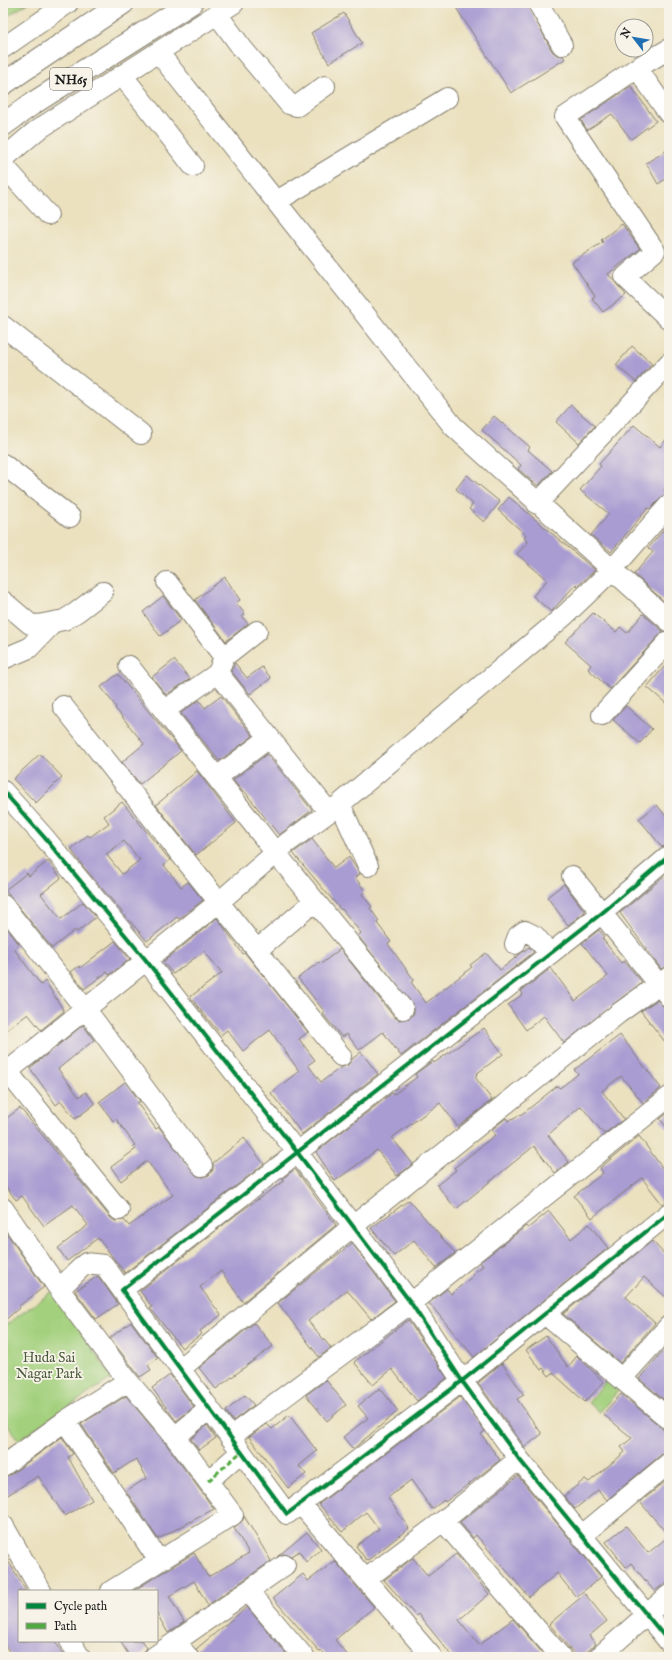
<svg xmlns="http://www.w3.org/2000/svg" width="672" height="1660" font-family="'IM FELL English',serif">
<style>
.green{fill:#a3d07d;stroke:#60764c}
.building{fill:#a99cd2;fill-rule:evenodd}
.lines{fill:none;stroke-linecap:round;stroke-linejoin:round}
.minor-casing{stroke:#847e6e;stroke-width:22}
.highway-casing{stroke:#847e6e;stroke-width:24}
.minor{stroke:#fff;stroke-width:20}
.highway{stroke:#fff;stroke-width:22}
.quiet{stroke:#52a943;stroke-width:3;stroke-dasharray:6 3;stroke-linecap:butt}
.cycleway-casing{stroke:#f7f3e8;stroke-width:6}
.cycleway{stroke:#00873e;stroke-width:4}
.labels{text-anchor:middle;stroke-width:3.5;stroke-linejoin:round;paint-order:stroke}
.shield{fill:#f7f3e8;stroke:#5e5c59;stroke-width:1}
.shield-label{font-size:13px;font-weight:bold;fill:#1c1c1c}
.park-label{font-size:14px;fill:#4b5b3e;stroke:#f7f3e8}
</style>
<rect width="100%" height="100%" fill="#f7f3e8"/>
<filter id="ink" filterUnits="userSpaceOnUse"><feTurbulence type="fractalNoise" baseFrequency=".025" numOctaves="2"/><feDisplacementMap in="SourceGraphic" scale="8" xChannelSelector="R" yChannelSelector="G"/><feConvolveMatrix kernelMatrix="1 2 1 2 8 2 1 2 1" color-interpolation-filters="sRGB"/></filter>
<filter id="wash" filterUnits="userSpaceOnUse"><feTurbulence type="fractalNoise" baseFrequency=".012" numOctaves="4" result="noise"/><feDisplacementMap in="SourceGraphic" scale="16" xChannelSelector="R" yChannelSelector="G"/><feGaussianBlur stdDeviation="0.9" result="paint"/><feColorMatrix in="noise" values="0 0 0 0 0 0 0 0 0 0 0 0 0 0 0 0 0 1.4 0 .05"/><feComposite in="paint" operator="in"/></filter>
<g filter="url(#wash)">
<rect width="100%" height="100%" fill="#ebe1bf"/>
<!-- green -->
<path class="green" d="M3 3H28L3 19Z
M53 1291 112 1378 18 1440 3 1417V1327Z
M611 1375 623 1385 600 1412 588 1403Z"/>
<g id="blocks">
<!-- building -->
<path class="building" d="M453 3H527L552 51 557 55 563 56 565 59 511 93Z
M344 13 362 43 329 63 311 33Z
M631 86 656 121 631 139 612 114 587 130 581 120Z
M669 149V177L658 184 646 163Z
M622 224 640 249 608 274 626 295 603 312 592 298 595 296 572 262 603 242 601 240Z
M632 346 652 364 636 382 616 365Z
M571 405 595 426 579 443 556 422Z
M494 416 530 447 528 450 552 471 538 486 518 469 521 465 482 430Z
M634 425 660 447 669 436V484L664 490 667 492 650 509 648 508 611 552 591 535 609 514 580 490 601 466 599 464Z
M467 475 500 502 484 522 469 509 473 504 456 489Z
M509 497 595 570 578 586 576 584 551 612 533 596 547 580 517 554 528 542 524 538 526 535 498 510Z
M669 524V606L634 574 653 552 648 548Z
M225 577 240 600 236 603 245 614 242 616 248 624 226 641 195 600Z
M163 596 181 620 160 636 143 612Z
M593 613 616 632 620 627 627 633 643 614 663 631 610 689 588 669 591 665 565 642Z
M174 660 190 679 166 695 152 677Z
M669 661V706L647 687Z
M235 663 247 678 262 667 271 678 250 694 231 671Z
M118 674 181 751 140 784 122 762 144 744 115 708 116 707 101 687Z
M221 696 253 736 219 761 181 713 199 700 205 708Z
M626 706 652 729 640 743 613 720Z
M40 754 62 777 36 803 13 779Z
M267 754 312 810 279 835 244 791 243 792 233 780Z
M197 771 236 823 196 855 156 805Z
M122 802 170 860 164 865 181 887 188 882 203 900 179 919 177 917 147 941 82 865 71 849 88 835 90 837 109 823 104 816ZM124 841 140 860 122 874 106 854Z
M657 805 669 820V845L662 847 639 819Z
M312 839 334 868 349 857 355 866 360 874 355 877 365 891 362 894 372 907 370 908 379 921 377 923 391 942 388 944 414 980 411 982 426 1003 472 967 470 965 486 953 500 970 529 947 534 952 401 1056 383 1032 359 1050 347 1034 342 1037 332 1025 323 1014 325 1012 298 978 319 962 321 964 340 949 394 1017 399 1020 410 1018 414 1013V1007L358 936 361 933 342 909 341 910 293 853Z
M48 861 61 878 41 894 61 919 83 902 96 917 77 932 75 930 52 948 5 890 27 873 29 876Z
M669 872V966L661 969 620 913Z
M564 884 585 912 568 925 547 897Z
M217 918 243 954 245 953 308 1032 299 1039 315 1060 308 1065 321 1082 340 1068 348 1065 352 1059 361 1052 378 1074 302 1134 271 1093 299 1071 270 1030 243 1051 227 1030 221 1035 190 997 222 973 204 951 173 974 163 962Z
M7 928 19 944 14 949 41 985 45 981 64 1011 41 1030 28 1014 3 1033V931Z
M599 930 604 936 602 938 621 963 624 961 642 982 564 1043 544 1016 526 1030 508 1005 523 994 521 991 551 968 575 1001 608 976 582 943Z
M115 941 130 959 109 975 107 972 84 989 71 972 79 966 80 968Z
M657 1000 669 1012V1047L641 1011Z
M83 1025 94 1040 58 1069 79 1097 86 1092 95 1104 75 1119 61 1101 56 1105 30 1068Z
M484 1028 503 1054 476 1074 477 1075 475 1077 492 1100 458 1127 440 1103 394 1136 392 1138 413 1164 397 1176 377 1150 335 1181 316 1152 392 1093 393 1095 417 1077 415 1074 433 1061 434 1063Z
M620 1035 661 1088 643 1103 621 1076 602 1091 624 1119 604 1134 581 1106 548 1135 569 1162 555 1173 534 1146 456 1209 437 1185 456 1170 454 1168 495 1135 491 1130 506 1118 508 1121 511 1119 512 1120 526 1111 557 1086 560 1088 578 1074 574 1070Z
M125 1082 140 1101 137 1103 156 1129 159 1127 197 1176 203 1177 209 1175 213 1170V1163L244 1138 264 1164 125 1273 98 1238 67 1261 58 1248 88 1225 73 1205 44 1226 22 1196 16 1200 3 1183V1121L20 1108 110 1217 115 1221 124 1220 129 1226 173 1195 147 1161 121 1181 111 1167 136 1149 133 1146 135 1145 116 1119 113 1121 99 1102Z
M669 1112V1130L660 1119Z
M639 1136 669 1177V1202L662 1204 642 1178 592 1218 574 1196 603 1173 600 1168Z
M295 1169 336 1225 243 1302 221 1271 200 1287 221 1315 200 1331 202 1334 182 1348 150 1308 152 1307 140 1291 237 1214 284 1181 282 1179Z
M409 1200 455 1253 436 1268 414 1240 394 1256 371 1228Z
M549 1211 571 1239 589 1224 608 1248 474 1357 429 1303 447 1289 451 1294 473 1276 472 1274 483 1266 480 1262 526 1226 528 1228Z
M3 1228 44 1287 18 1307 19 1308 3 1322Z
M652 1241 669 1259V1300L644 1277 626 1297 655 1323 620 1363 563 1314Z
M352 1243 395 1301 371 1319 347 1290 308 1321 331 1348 319 1357 278 1303Z
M98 1276 118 1304 96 1319 75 1291Z
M408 1320 447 1378 417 1401 392 1369 373 1385 354 1362Z
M131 1322 158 1358 148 1365 151 1370 140 1377 110 1338Z
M254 1323 273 1346 216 1389 199 1368Z
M546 1336 568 1367 577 1356 604 1382 585 1402 553 1373 549 1376 543 1368 541 1370 526 1350Z
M669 1344V1404L639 1379Z
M502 1363 524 1395 517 1399 542 1434 525 1447 478 1383Z
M170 1375 194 1407 176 1421 152 1388Z
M326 1380 346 1405 327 1421 306 1395Z
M380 1388 398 1411 353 1449 343 1437 368 1418 358 1406Z
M621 1394 661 1427 669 1437V1452L662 1454 607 1500 598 1490 575 1509 564 1496 585 1479 589 1482 625 1452 621 1447 632 1438 603 1414Z
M245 1395 254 1405 233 1421 226 1411Z
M126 1396 166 1444 214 1509 158 1539 126 1491 147 1478 136 1459 114 1473 81 1424Z
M460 1397 485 1431 481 1434 500 1460 445 1502 444 1500 432 1509 411 1480 394 1493 388 1498 409 1528 367 1561 356 1546 379 1529 366 1512 342 1532 319 1504Z
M289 1415 317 1451 299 1466 306 1474 288 1488 249 1437 267 1424 272 1429Z
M207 1425 216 1438 199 1450 191 1439Z
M62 1437 73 1454 68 1457 92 1500 65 1516 38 1476 3 1498V1477L10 1475Z
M518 1476 601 1577 576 1597 557 1573 529 1597 476 1535 473 1538 460 1522Z
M666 1481 669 1484V1581L654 1591 631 1563 626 1567 606 1542 626 1526 648 1553 669 1536 640 1502Z
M244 1516 271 1561 208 1605 194 1581 169 1596 184 1622 168 1633 157 1614V1591H133L194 1553 208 1577 249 1553 234 1528 243 1520Z
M307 1532 321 1549 306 1562 299 1551 291 1556 284 1554 277 1557Z
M3 1552 26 1591H19V1641H55L65 1657H13L3 1642Z
M456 1554 489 1594 459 1620 479 1645 513 1619 546 1657H453L418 1614 416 1616 384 1580 413 1558 428 1576Z
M335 1561 374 1607 335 1640 349 1657H327L322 1651 320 1652 273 1598 303 1574 308 1581Z
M585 1594 607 1621 589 1636 596 1644 581 1657H577L549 1624Z
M247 1607 289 1657H199L196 1649Z
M120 1641H143L147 1648 143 1653 137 1657H130Z"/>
</g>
</g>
<g filter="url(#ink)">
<use href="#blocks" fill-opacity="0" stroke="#847e6e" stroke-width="1"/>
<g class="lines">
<defs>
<path id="minor" d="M538 3 562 45
M217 14 242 48 289 104 297 106 325 86
M3 48 68 3
M669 49 637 68 669 114
M158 52 453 426 669 621
M637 68 565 117 655 251 625 277 669 319
M122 75 193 166
M3 159 36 131 234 3
M3 165 48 215
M277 201 447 98
M3 326 141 434
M3 464 70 517
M537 504 669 363
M167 582 224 657 218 673
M3 601 30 624 38 625 64 620 77 612 103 592
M224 657 257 631
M3 659 29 648 54 622
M129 666 275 852 403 1009
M63 706 341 1056
M165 710 218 673 328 811
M602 715 669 641
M217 777 269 738
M3 791 44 837 145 959 297 1152 411 1303 462 1381 519 1459 669 1642
M340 804 368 866
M669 856 602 913 122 1290 287 1514 462 1381 669 1213
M572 876 669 997
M3 905 93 1019 202 1166
M515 944 518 936 525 931 535 936 550 954
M257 950 315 901
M3 1066 119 1210
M3 1075 219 902 287 843 340 804 564 616 611 571 669 505
M3 1208 59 1289 128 1381 175 1437 233 1515 111 1591
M59 1289 86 1263 104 1265 122 1290
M545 1314 669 1419
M180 1369 353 1226 619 1013 669 977
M622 1378 669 1326
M65 1421 159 1561
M175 1437 209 1409
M230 1437 411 1303 669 1097
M3 1466 65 1421 128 1381
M208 1481 241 1452
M300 1503 432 1657
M443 1521 561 1657
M3 1525 41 1591
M581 1536 669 1463
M366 1579 443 1521 519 1459
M248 1591 304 1657
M70 1641 80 1657
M176 1642 188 1657
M154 1657 285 1565
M599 1657 669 1595"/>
<path id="highway" d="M3 84 123 3
M3 125 32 104 191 3"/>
</defs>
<!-- minor casing -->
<use href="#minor" class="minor-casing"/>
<!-- highway casing -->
<use href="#highway" class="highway-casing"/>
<!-- minor -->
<use href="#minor" class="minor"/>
<!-- highway -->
<use href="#highway" class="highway"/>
<!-- quiet -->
<path class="quiet" d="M208 1481 241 1452"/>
<defs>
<path id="cycleway" d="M3 791 44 837 145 959 297 1152 411 1303 462 1381 519 1459 669 1642
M669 856 602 913 122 1290 287 1514 462 1381 669 1213"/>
</defs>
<!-- cycleway casing -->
<use href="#cycleway" class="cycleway-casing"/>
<!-- cycleway -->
<use href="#cycleway" class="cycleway"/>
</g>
</g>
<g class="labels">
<!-- shield labels -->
<rect class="shield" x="50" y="68" width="42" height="22" rx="3"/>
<g class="shield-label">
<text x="71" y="84">NH65</text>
</g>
<!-- park labels -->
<g class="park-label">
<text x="49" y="1362">Huda Sai<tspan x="49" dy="16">Nagar Park</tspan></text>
</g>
</g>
<!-- margin -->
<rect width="672" height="1660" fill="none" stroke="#f7f3e8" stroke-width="16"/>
<!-- legend -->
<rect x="18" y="1590" width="140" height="52" fill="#f7f3e8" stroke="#9f9d96"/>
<rect x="26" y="1603" width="20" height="6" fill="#00873e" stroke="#9f9d96"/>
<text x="54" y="1610" font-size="12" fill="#1c1c1c">Cycle path</text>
<rect x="26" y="1623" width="20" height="6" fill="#52a943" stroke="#9f9d96"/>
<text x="54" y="1630" font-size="12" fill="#1c1c1c">Path</text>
<!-- north arrow -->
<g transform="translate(634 38) rotate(301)"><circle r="19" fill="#f7f3e8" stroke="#9f9d96"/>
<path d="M0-3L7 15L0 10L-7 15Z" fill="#1f6fb2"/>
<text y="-6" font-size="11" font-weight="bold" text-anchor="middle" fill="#1c1c1c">N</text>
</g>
</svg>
